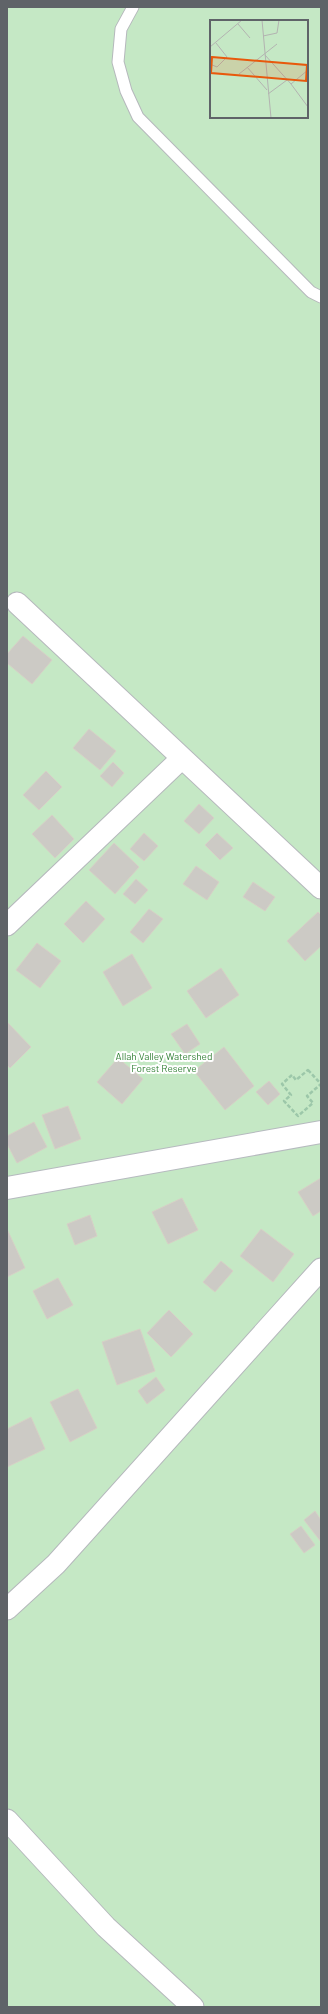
<svg xmlns="http://www.w3.org/2000/svg" width="328" height="2014" font-family="Barlow,sans-serif">
<style>
.green{fill:#c5e8c5;fill-rule:evenodd}
.building{fill:#cccac5;stroke:#d6d1c6}
.lines{fill:none;stroke-linecap:round;stroke-linejoin:round}
.lane-casing{stroke:#b5b8bc;stroke-width:13}
.street-casing{stroke:#b5b8bc;stroke-width:23}
.secondary-casing{stroke:#b6babf;stroke-width:24}
.path{stroke:#9cc7a9;stroke-width:2.5;stroke-dasharray:4 2;stroke-linecap:butt}
.lane{stroke:#fff;stroke-width:11}
.street{stroke:#fff;stroke-width:21}
.secondary{stroke:#fff;stroke-width:22}
.labels{text-anchor:middle;stroke-width:4;stroke-linejoin:round;paint-order:stroke}
.park-label{font-size:10px;fill:#348238;stroke:#fff}
.inset-road{fill:none;stroke:#b3b3b1;stroke-width:1}
.view{fill:#e8590c;fill-opacity:0.15;stroke:#e8590c;stroke-width:2}
.inset-edge{fill:none;stroke:#5f6368;stroke-width:2}
</style>
<rect width="100%" height="100%" fill="#f1efe8"/>
<!-- green -->
<path class="green" d="M7 7H321V2007H7ZM211 21H307V117H211Z"/>
<!-- building -->
<path class="building" d="M23 636 52 660 32 684 7 663V654Z
M89 729 116 751 100 770 73 748Z
M113 762 124 773 112 787 100 776Z
M46 771 62 787 39 810 23 795Z
M199 804 214 818 199 834 184 821Z
M52 815 74 839 55 858 32 834Z
M144 833 158 846 144 861 130 849Z
M217 833 233 848 220 860 205 845Z
M114 843 139 867 115 894 89 870Z
M196 866 219 882 207 900 183 884Z
M136 879 148 890 135 904 123 894Z
M253 882 275 897 265 911 243 897Z
M86 901 105 919 83 943 64 924Z
M149 909 163 919 143 943 130 932Z
M318 912 321 915V946L305 961 287 941Z
M37 943 61 961 40 988 16 970Z
M132 954 152 988 123 1006 103 972Z
M221 968 239 995 206 1018 187 991Z
M8 1023 31 1047 10 1068 7 1065Z
M187 1024 200 1044 185 1054 171 1034Z
M224 1047 254 1086 225 1110 194 1071Z
M118 1058 143 1079 122 1104 97 1082Z
M269 1081 280 1094 268 1105 256 1092Z
M68 1106 81 1139 55 1149 42 1115Z
M34 1122 47 1147 17 1163 7 1144V1136Z
M321 1178V1211L313 1216 298 1192Z
M182 1198 198 1230 168 1244 152 1212Z
M90 1215 97 1236 75 1245 67 1224Z
M7 1229 25 1268 7 1277Z
M261 1229 294 1254 273 1282 240 1256Z
M221 1261 233 1271 215 1292 203 1282Z
M58 1278 73 1305 47 1319 33 1291Z
M169 1310 193 1334 171 1357 147 1333Z
M140 1329 155 1371 117 1385 102 1342Z
M156 1377 165 1390 147 1404 138 1391Z
M78 1389 97 1428 70 1442 50 1402Z
M31 1417 45 1449 7 1467V1429Z
M315 1511 321 1520V1542L304 1520Z
M301 1526 315 1545 304 1553 290 1534Z"/>
<g class="lines">
<defs>
<path id="lane" d="M133 7 121 29 118 62 126 91 138 117 311 292 321 297"/>
<path id="street" d="M17 603 321 888
M7 925 181 759
M7 1609 56 1564 321 1269
M7 1820 106 1927 193 2007"/>
<path id="secondary" d="M7 1188 321 1132"/>
</defs>
<!-- lane casing -->
<use href="#lane" class="lane-casing"/>
<!-- street casing -->
<use href="#street" class="street-casing"/>
<!-- secondary casing -->
<use href="#secondary" class="secondary-casing"/>
<!-- path -->
<path class="path" d="M308 1070 321 1084 307 1096 313 1103 298 1116 284 1101 291 1095 282 1084 292 1075 296 1080Z"/>
<!-- lane -->
<use href="#lane" class="lane"/>
<!-- street -->
<use href="#street" class="street"/>
<!-- secondary -->
<use href="#secondary" class="secondary"/>
</g>
<g class="labels">
<!-- park labels -->
<g class="park-label">
<text x="164" y="1060">Allah Valley Watershed<tspan x="164" dy="12">Forest Reserve</tspan></text>
</g>
</g>
<!-- overview -->
<g transform="translate(210 20)">
<rect width="98" height="98" fill="#f1efe8"/>
<path d="M0 0H98V98H0Z" fill="#c5e8c5"/>
<path class="inset-road" d="M52 0 61 98M28 4 40 18M53 16 67 13 69 0M0 27 32 0M55 35 81 64 98 50M0 44 7 47 17 37 6 23M37 47 57 70M29 54 67 24M81 64 98 87M58 74 77 60"/>
<path class="view" d="M2 37 97 45 96 61 1 53Z"/>
<rect width="98" height="98" class="inset-edge"/>
</g>
<!-- border -->
<rect width="328" height="2014" fill="none" stroke="#5f6368" stroke-width="16"/>
</svg>
